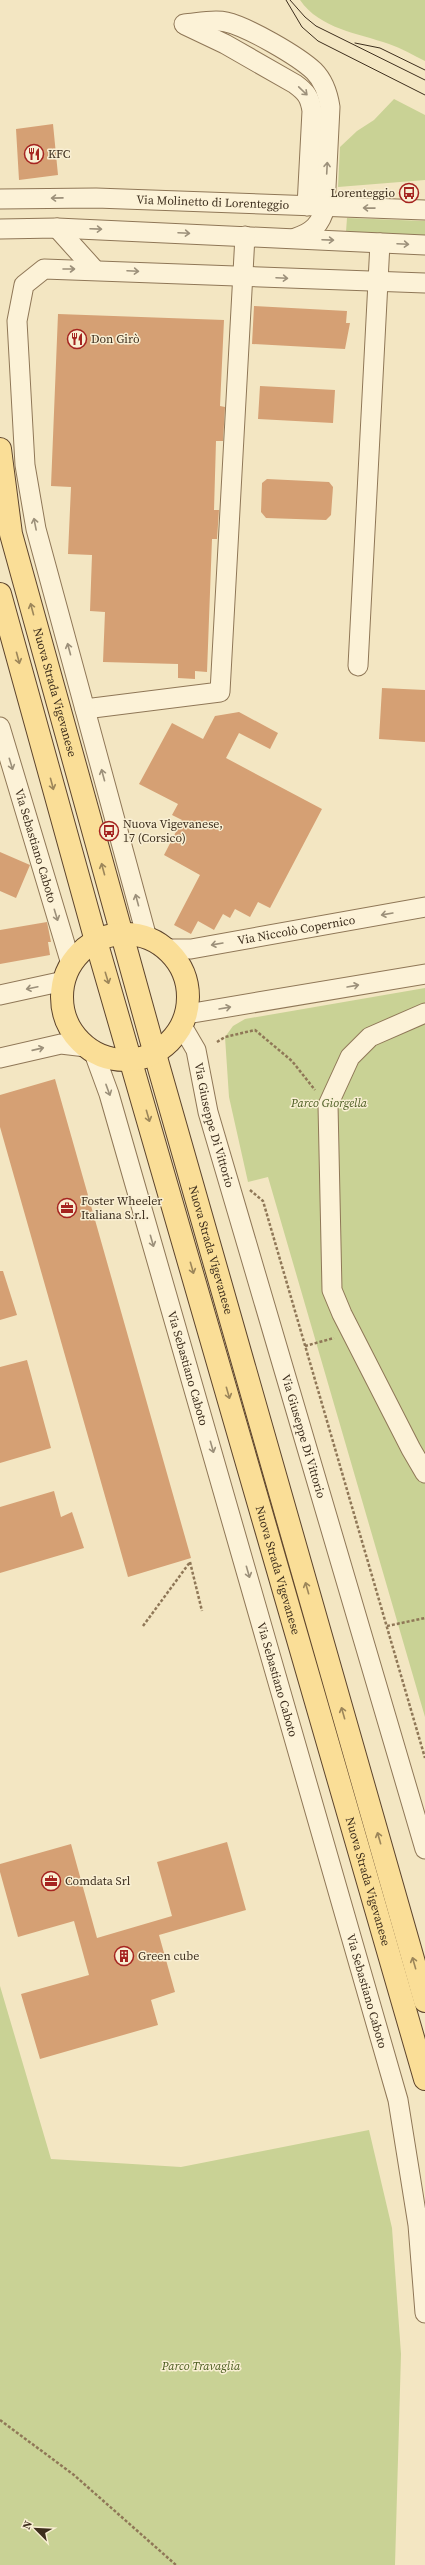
<svg xmlns="http://www.w3.org/2000/svg" width="425" height="2565" font-family="'Source Serif 4',serif">
<style>
.green{fill:#c9d295}
.building{fill:#d5a074}
.lines{fill:none;stroke-linecap:round;stroke-linejoin:round}
.minor-casing{stroke:#8f7757;stroke-width:21}
.major-casing{stroke:#5d442c;stroke-width:24}
.path{stroke:#8f7757;stroke-width:2.5;stroke-dasharray:3 2;stroke-linecap:butt}
.minor{stroke:#fcf2d7;stroke-width:19}
.major{stroke:#fade97;stroke-width:22}
.tram{stroke:#3d2e1d;stroke-width:1}
.oneway{stroke:#9c907a}
.oneway2{stroke:#9c865a}
.labels{text-anchor:middle;stroke-width:3;stroke-linejoin:round;paint-order:stroke}
.poi-label{font-size:12px;fill:#3d2e1d;stroke:#f9efd3;text-anchor:start}
.street-label{font-size:12px;fill:#3d2e1d;stroke:#f9efd3}
.park-label{font-size:12px;font-style:italic;fill:#4b5c21;stroke:#f9efd3}
</style>
<rect width="100%" height="100%" fill="#f3e6c2"/>
<!-- green -->
<path class="green" d="M300 0H425V61C413 55 401 48 389 44 358 33 320 29 300 0Z
M394 99 425 115V180L338 187 340 147 357 131 374 120Z
M347 218 425 221V235L346 232Z
M425 988V1717L268 1177 248 1182 229 1097 225 1037 233 1026 245 1019Z
M0 1986 51 2159 181 2167 369 2130 392 2228 401 2354 395 2565H0Z"/>
<!-- building -->
<path class="building" d="M53 124 58 175 19 180 16 129Z
M254 306 347 311 346 323H350L345 349 252 344Z
M58 314 224 320 220 406 225 407 223 441H216L214 510H219L217 539H212L207 672 195 671V679L178 678V664L103 662 105 612 90 611 92 555 68 554 71 487 51 486Z
M260 386 335 390 333 423 258 419Z
M267 479 329 482 333 487 331 515 326 520 266 518 261 512 262 483Z
M382 688 425 690V742L379 739Z
M239 712 278 733 270 749 239 733 226 758 322 809 270 908 258 902 250 917 235 909 230 918 223 914 214 930 198 921 191 934 174 925 200 875 164 855 182 820 172 815 178 804 139 784 172 723 203 739 215 716Z
M0 852 30 865 16 898 0 891Z
M47 922 51 942H48L50 955 0 964V930Z
M55 1079 191 1558 128 1577 0 1127V1095Z
M0 1271H3L17 1315 0 1320Z
M27 1360 51 1448 0 1463V1367Z
M54 1491 61 1517 72 1512 84 1548 0 1573V1507Z
M227 1842 246 1910 159 1935 175 1992 151 2000 158 2025 40 2059 21 1994 89 1975 74 1921 18 1937 0 1872V1864L71 1844 97 1938 172 1916 157 1862Z"/>
<g class="lines">
<defs>
<g id="minor">
<path d="M184 24C197 23 214 19 226 22 248 27 298 56 314 71 324 81 328 94 330 107L325 207C321 224 312 233 295 238"/>
<path d="M185 25 225 44 295 84C306 92 310 97 312 111L307 206"/>
<path id="s1" d="M0 199 96 198 425 210"/>
<path d="M57 228 94 269"/>
<path d="M0 229 57 228 425 245"/>
<path d="M358 666 380 243"/>
<path d="M85 709 220 692 245 236"/>
<path id="s2" d="M0 727 71 964"/>
<path d="M147 938 36 529 25 465 17 321 24 285 44 269 425 283"/>
<path id="s3" d="M167 949H191L425 907"/>
<path d="M0 995 64 981"/>
<path d="M425 1013 370 1037 350 1057 328 1105 332 1290 342 1314 411 1449 425 1473"/>
<path d="M187 1014 425 974"/>
<path id="s4" d="M182 1026 196 1050 208 1112 425 1849"/>
<path id="s5" d="M94 1053 109 1094 398 2100 418 2225 425 2313"/>
<path d="M0 1058 61 1044 86 1047"/>
</g>
<g id="major">
<path id="s6" d="M0 449 11 534 155 1054 425 2001"/>
<path id="s7" d="M0 594 96 941 425 2079"/>
<circle cx="125" cy="997" r="63"/>
</g>
</defs>
<!-- minor casing -->
<use href="#minor" class="minor-casing"/>
<!-- major casing -->
<use href="#major" class="major-casing"/>
<!-- path -->
<path class="path" d="M217 1042 225 1037 255 1030 292 1061 315 1090
M250 1190 263 1201 425 1758
M305 1346 334 1338
M190 1562 202 1611
M143 1626 190 1562
M387 1626 425 1618
M0 2420 74 2475 176 2565"/>
<!-- minor -->
<use href="#minor" class="minor"/>
<!-- major -->
<use href="#major" class="major"/>
<!-- tram -->
<path class="tram" d="M286 0 302 27 318 41 425 95
M290 0 305 17 316 26 425 80
M355 43 380 48 425 70"/>
</g>
<!-- one-way arrows -->
<defs><path id="oneway-shaft" d="M-6 0H5M1.5-3L5.5 0L1.5 3" fill="none" stroke-width="1.6" stroke-linecap="round" stroke-linejoin="round"/></defs>
<g class="oneway">
<use href="#oneway-shaft" transform="translate(303 91) rotate(44)"/>
<use href="#oneway-shaft" transform="translate(327 168) rotate(-87)"/>
<use href="#oneway-shaft" transform="translate(57 198) rotate(179)"/>
<use href="#oneway-shaft" transform="translate(369 208) rotate(-179)"/>
<use href="#oneway-shaft" transform="translate(96 229) rotate(2)"/>
<use href="#oneway-shaft" transform="translate(184 233) rotate(3)"/>
<use href="#oneway-shaft" transform="translate(328 240) rotate(2)"/>
<use href="#oneway-shaft" transform="translate(403 244) rotate(3)"/>
<use href="#oneway-shaft" transform="translate(69 269)"/>
<use href="#oneway-shaft" transform="translate(133 271) rotate(3)"/>
<use href="#oneway-shaft" transform="translate(282 278) rotate(3)"/>
<use href="#oneway-shaft" transform="translate(35 524) rotate(-101)"/>
<use href="#oneway-shaft" transform="translate(69 649) rotate(-105)"/>
<use href="#oneway-shaft" transform="translate(11 764) rotate(73)"/>
<use href="#oneway-shaft" transform="translate(103 775) rotate(-105)"/>
<use href="#oneway-shaft" transform="translate(137 900) rotate(-105)"/>
<use href="#oneway-shaft" transform="translate(387 914) rotate(170)"/>
<use href="#oneway-shaft" transform="translate(56 915) rotate(73)"/>
<use href="#oneway-shaft" transform="translate(217 944) rotate(170)"/>
<use href="#oneway-shaft" transform="translate(353 986) rotate(-10)"/>
<use href="#oneway-shaft" transform="translate(32 988) rotate(168)"/>
<use href="#oneway-shaft" transform="translate(225 1008) rotate(-10)"/>
<use href="#oneway-shaft" transform="translate(38 1049) rotate(-13)"/>
<use href="#oneway-shaft" transform="translate(108 1090) rotate(70)"/>
<use href="#oneway-shaft" transform="translate(152 1241) rotate(74)"/>
<use href="#oneway-shaft" transform="translate(212 1447) rotate(74)"/>
<use href="#oneway-shaft" transform="translate(248 1572) rotate(74)"/>
</g>
<g class="oneway2">
<use href="#oneway-shaft" transform="translate(32 609) rotate(-105)"/>
<use href="#oneway-shaft" transform="translate(18 658) rotate(75)"/>
<use href="#oneway-shaft" transform="translate(52 784) rotate(75)"/>
<use href="#oneway-shaft" transform="translate(103 869) rotate(-105)"/>
<use href="#oneway-shaft" transform="translate(107 978) rotate(73)"/>
<use href="#oneway-shaft" transform="translate(148 1116) rotate(74)"/>
<use href="#oneway-shaft" transform="translate(192 1268) rotate(74)"/>
<use href="#oneway-shaft" transform="translate(228 1393) rotate(74)"/>
<use href="#oneway-shaft" transform="translate(307 1588) rotate(-106)"/>
<use href="#oneway-shaft" transform="translate(343 1713) rotate(-106)"/>
<use href="#oneway-shaft" transform="translate(379 1838) rotate(-106)"/>
<use href="#oneway-shaft" transform="translate(414 1963) rotate(-106)"/>
</g>
<!-- icons -->
<defs>
<symbol id="restaurant-ring" viewBox="-11 -11 22 22"><circle r="9.5" fill="#f9efd3" stroke="#a52420" stroke-width="1.5"/><path d="M-5-6h1v4h1v-4h1v4h1v-4h1v5L-1.5 .5V6h-2V.5L-5-1ZM5-6V6H3V1.5H1.5Q1.5-4 5-6Z" fill="#a52420"/></symbol>
<symbol id="bus-ring" viewBox="-11 -11 22 22"><circle r="9.5" fill="#f9efd3" stroke="#a52420" stroke-width="1.5"/><path d="M-5-6H5V4H4V6H2V4H-2V6H-4V4H-5ZM-3.5-4V0h7V-4ZM-3.5 1.2v1.5H-2V1.2ZM2 1.2v1.5H3.5V1.2Z" fill="#a52420"/></symbol>
<symbol id="office-ring" viewBox="-11 -11 22 22"><circle r="9.5" fill="#f9efd3" stroke="#a52420" stroke-width="1.5"/><path d="M-6-3h4V-5.5h4V-3h4V5H-6ZM-1-4.5V-3h2v-1.5ZM-6 0V1H6V0Z" fill="#a52420"/></symbol>
<symbol id="building-ring" viewBox="-11 -11 22 22"><circle r="9.5" fill="#f9efd3" stroke="#a52420" stroke-width="1.5"/><path d="M-4-6H4V6H1V3H-1V6H-4ZM-2.5-4.3h1.7v1.8h-1.7ZM.8-4.3h1.7v1.8H.8ZM-2.5-1h1.7V.8h-1.7ZM.8-1h1.7V.8H.8Z" fill="#a52420"/></symbol>
</defs>
<g fill-rule="evenodd">
<use href="#restaurant-ring" x="23" y="143" width="22" height="22"/>
<use href="#bus-ring" x="398" y="182" width="22" height="22"/>
<use href="#restaurant-ring" x="66" y="328" width="22" height="22"/>
<use href="#bus-ring" x="98" y="820" width="22" height="22"/>
<use href="#office-ring" x="56" y="1197" width="22" height="22"/>
<use href="#office-ring" x="40" y="1870" width="22" height="22"/>
<use href="#building-ring" x="113" y="1945" width="22" height="22"/>
</g>
<g class="labels">
<!-- poi labels -->
<g class="poi-label">
<text x="48" y="158">KFC</text>
<text x="395" y="197" text-anchor="end">Lorenteggio</text>
<text x="91" y="343">Don Girò</text>
<text x="123" y="828">Nuova Vigevanese,<tspan x="123" dy="14">17 (Corsico)</tspan></text>
<text x="81" y="1205">Foster Wheeler<tspan x="81" dy="14">Italiana S.r.l.</tspan></text>
<text x="65" y="1885">Comdata Srl</text>
<text x="138" y="1960">Green cube</text>
</g>
<!-- street labels -->
<g class="street-label">
<text dy="4" stroke="none"><textPath href="#s1" startOffset="213">Via Molinetto di Lorenteggio</textPath></text>
<text dy="4" stroke="none"><textPath href="#s6" startOffset="250">Nuova Strada Vigevanese</textPath></text>
<text dy="4" stroke="none"><textPath href="#s2" startOffset="124">Via Sebastiano Caboto</textPath></text>
<text dy="4" stroke="none"><textPath href="#s3" startOffset="131">Via Niccolò Copernico</textPath></text>
<text dy="4" stroke="none"><textPath href="#s4" startOffset="105">Via Giuseppe Di Vittorio</textPath></text>
<text dy="4" stroke="none"><textPath href="#s6" startOffset="829">Nuova Strada Vigevanese</textPath></text>
<text dy="4" stroke="none"><textPath href="#s5" startOffset="329">Via Sebastiano Caboto</textPath></text>
<text dy="4" stroke="none"><textPath href="#s4" startOffset="429">Via Giuseppe Di Vittorio</textPath></text>
<text dy="4" stroke="none"><textPath href="#s7" startOffset="1015">Nuova Strada Vigevanese</textPath></text>
<text dy="4" stroke="none"><textPath href="#s5" startOffset="653">Via Sebastiano Caboto</textPath></text>
<text dy="4" stroke="none"><textPath href="#s7" startOffset="1339">Nuova Strada Vigevanese</textPath></text>
<text dy="4" stroke="none"><textPath href="#s5" startOffset="977">Via Sebastiano Caboto</textPath></text>
</g>
<!-- park labels -->
<g class="park-label">
<text x="329" y="1107">Parco Giorgella</text>
<text x="201" y="2370">Parco Travaglia</text>
</g>
</g>
<!-- north arrow -->
<g transform="translate(36 2529) rotate(294)" stroke="#f9efd3" stroke-width="3" paint-order="stroke">
<path d="M0-3L7 15L0 10L-7 15Z" fill="#3d2e1d"/>
<text y="-6" font-size="11" font-weight="bold" text-anchor="middle" fill="#3d2e1d">N</text>
</g>
</svg>
